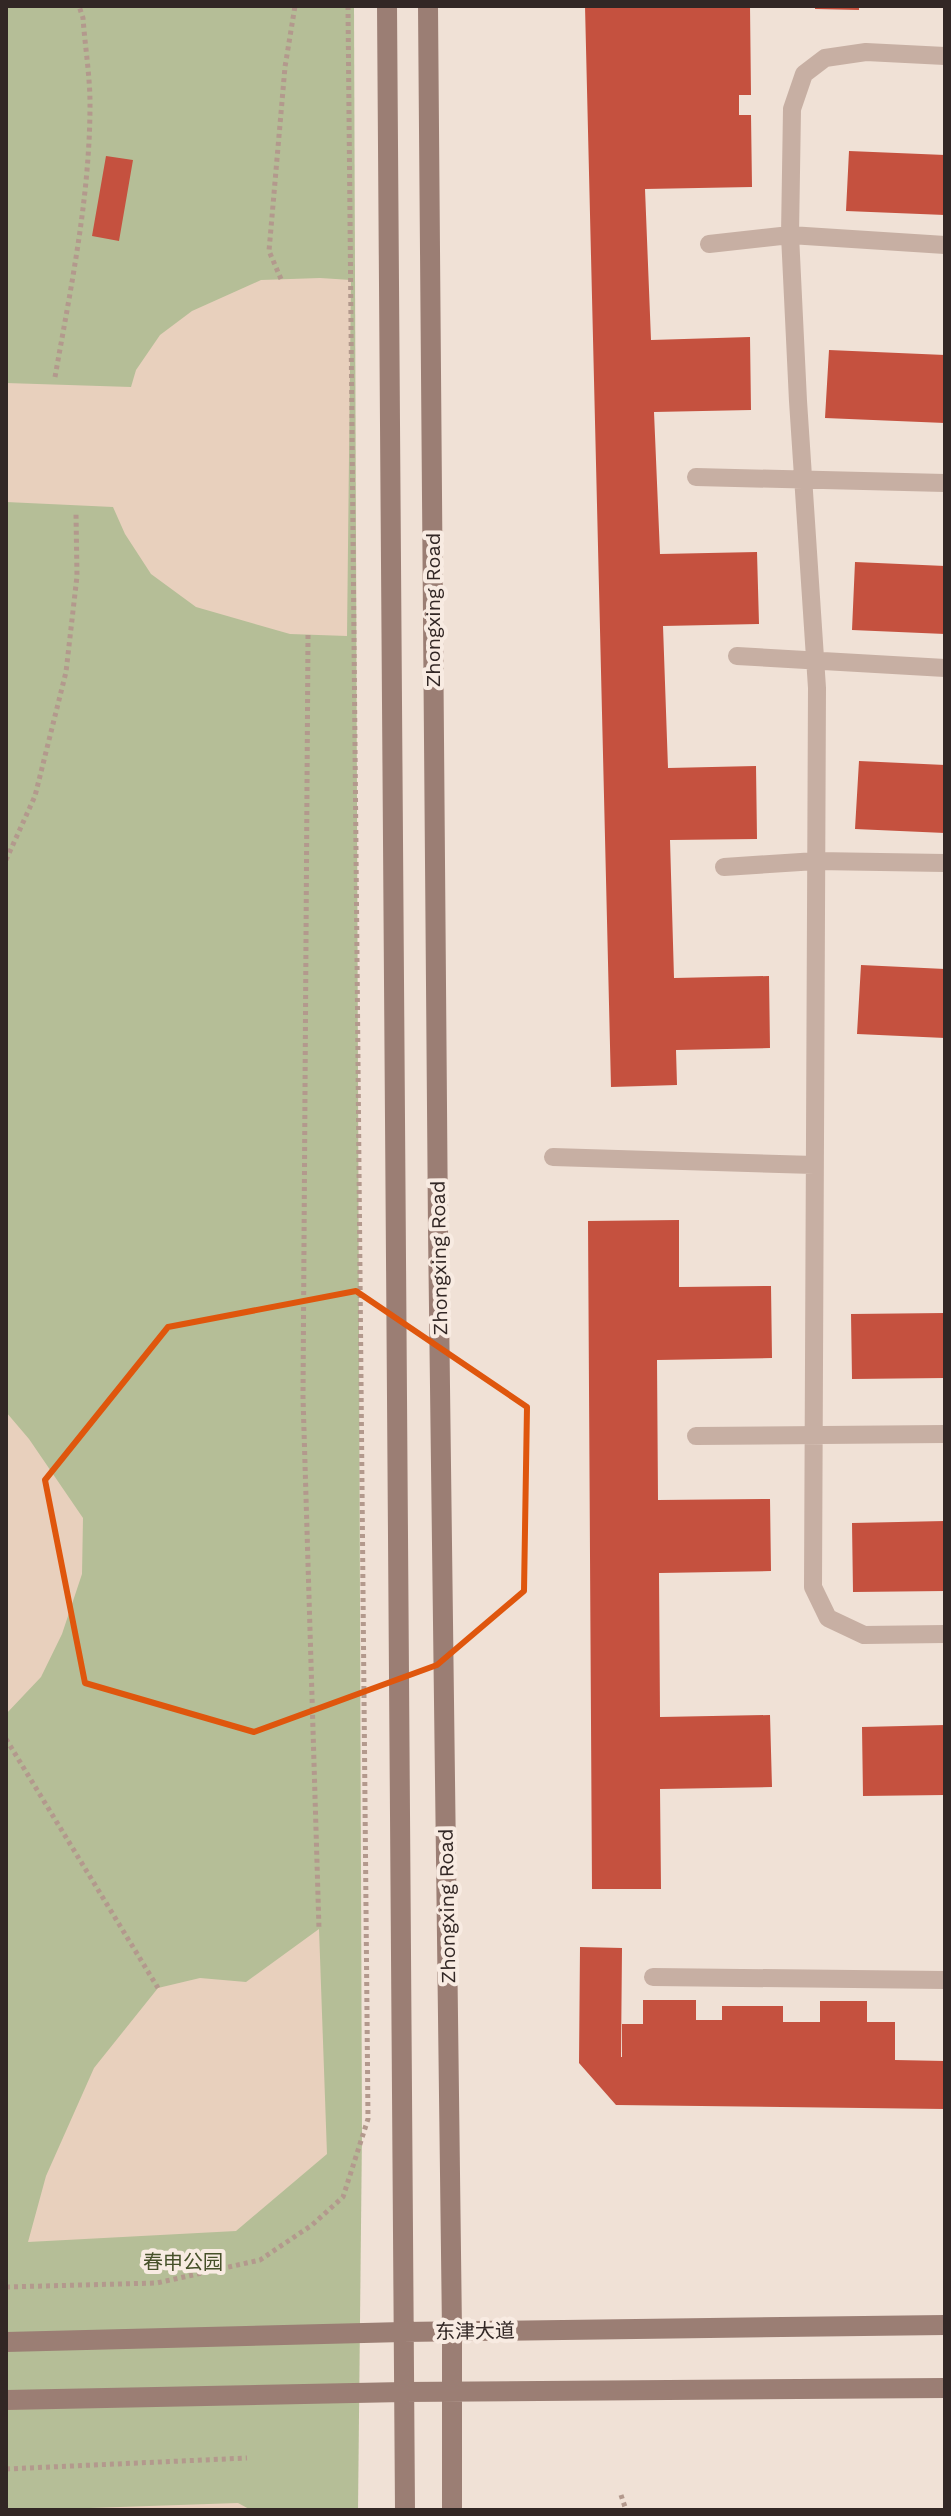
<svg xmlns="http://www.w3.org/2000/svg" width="951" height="2516" font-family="'Work Sans','Noto Sans SC',sans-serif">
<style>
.green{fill:#b5be97}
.plaza{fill:#e8d0bd}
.building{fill:#c5513f}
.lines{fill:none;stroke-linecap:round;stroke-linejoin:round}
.path{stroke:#b3998d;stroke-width:5;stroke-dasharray:4 4;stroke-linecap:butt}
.lane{stroke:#c7afa3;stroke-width:18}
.secondary{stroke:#9b7e74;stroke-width:20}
.marked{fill:none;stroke:#df560d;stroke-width:6;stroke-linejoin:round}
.labels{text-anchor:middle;stroke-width:8;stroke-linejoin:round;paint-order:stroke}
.street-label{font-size:20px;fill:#322725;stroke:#f8ebe2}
.park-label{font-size:20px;fill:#465029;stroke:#f8ebe2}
</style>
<rect width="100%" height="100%" fill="#f0e1d6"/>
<!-- green -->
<path class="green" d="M6 6H354L362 2133 358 2510H6Z"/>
<!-- plaza -->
<path class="plaza" d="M320 278 351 280 347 636 290 634 196 607 151 574 125 534 113 507 6 502V383L131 387 136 370 160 335 192 311 261 280Z
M6 1412 29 1439 83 1518 82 1574 62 1634 41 1677 6 1714Z
M319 1929 327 2154 236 2231 28 2242 46 2176 94 2068 158 1988 200 1978 246 1982Z
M238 2503 251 2510H31Z"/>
<!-- building -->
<path class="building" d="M585 6H750L751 95H739V115H751L752 187 645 189 651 340 750 337 751 410 654 412 660 554 757 552 759 624 663 626 668 768 756 766 757 839 670 840 674 978 769 976 770 1048 676 1050 677 1085 611 1087Z
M815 6H859V10L815 9Z
M849 151 945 155V215L846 211Z
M106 156 133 160 119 241 92 236Z
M829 350 945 355V423L825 418Z
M855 562 945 566V634L852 630Z
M859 761 945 765V833L855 829Z
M861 965 945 969V1038L857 1034Z
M679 1220V1287L771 1286 772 1358 657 1360 658 1500 770 1499 771 1571 659 1573 660 1717 770 1715 772 1787 660 1789 661 1889H592L588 1221Z
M945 1313V1378L852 1379 851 1314Z
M945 1521V1591L853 1592 852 1523Z
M945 1725V1795L863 1796 862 1727Z
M580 1947 622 1948 621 2057H622V2024H643V2000H696V2020H722V2006H783V2022H820V2001H867V2022H895V2060L945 2061V2109L616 2105 579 2063Z"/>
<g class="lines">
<!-- path -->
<path class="path" d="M281 279 269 251 285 67 295 6
M55 377C71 287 90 196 90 104 90 76 85 46 83 18L79 6
M308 635 303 1397 319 1929
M6 860 35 796 66 672 77 576 76 514
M6 1739 158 1988
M6 2287 157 2283 260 2260 312 2225 343 2197 368 2119 348 6
M6 2469 247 2458
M621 2495 626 2510"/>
<!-- lane -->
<path class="lane" d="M945 56 866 52 825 58 804 74 792 109 790 235 798 401 817 688 813 1587 828 1618 864 1635 945 1634
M709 244 790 235 945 245
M696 477 945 483
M737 656 945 668
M724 867 816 861 945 863
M553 1157 814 1165
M696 1436 945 1434
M653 1977 945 1980"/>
<!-- secondary -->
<path class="secondary" d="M387 6 405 2510
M428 6 438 1229 452 2331V2510
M6 2342 403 2332 945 2325
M6 2400 404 2392 945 2388"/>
</g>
<!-- marked area -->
<path class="marked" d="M356 1291 527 1407 524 1591 437 1665 254 1732 85 1683 45 1480 168 1327Z"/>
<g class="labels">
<!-- street labels -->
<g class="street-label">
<text transform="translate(433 610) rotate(-90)" y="7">Zhongxing Road</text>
<text transform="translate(439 1258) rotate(-91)" y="7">Zhongxing Road</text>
<text transform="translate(447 1906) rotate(-91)" y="7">Zhongxing Road</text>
<text transform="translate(475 2331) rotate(-1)" y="7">东津大道</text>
</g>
<!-- park labels -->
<g class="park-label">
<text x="183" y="2269">春申公园</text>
</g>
</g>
<!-- border -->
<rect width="951" height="2516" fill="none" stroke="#322725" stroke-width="16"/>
</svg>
